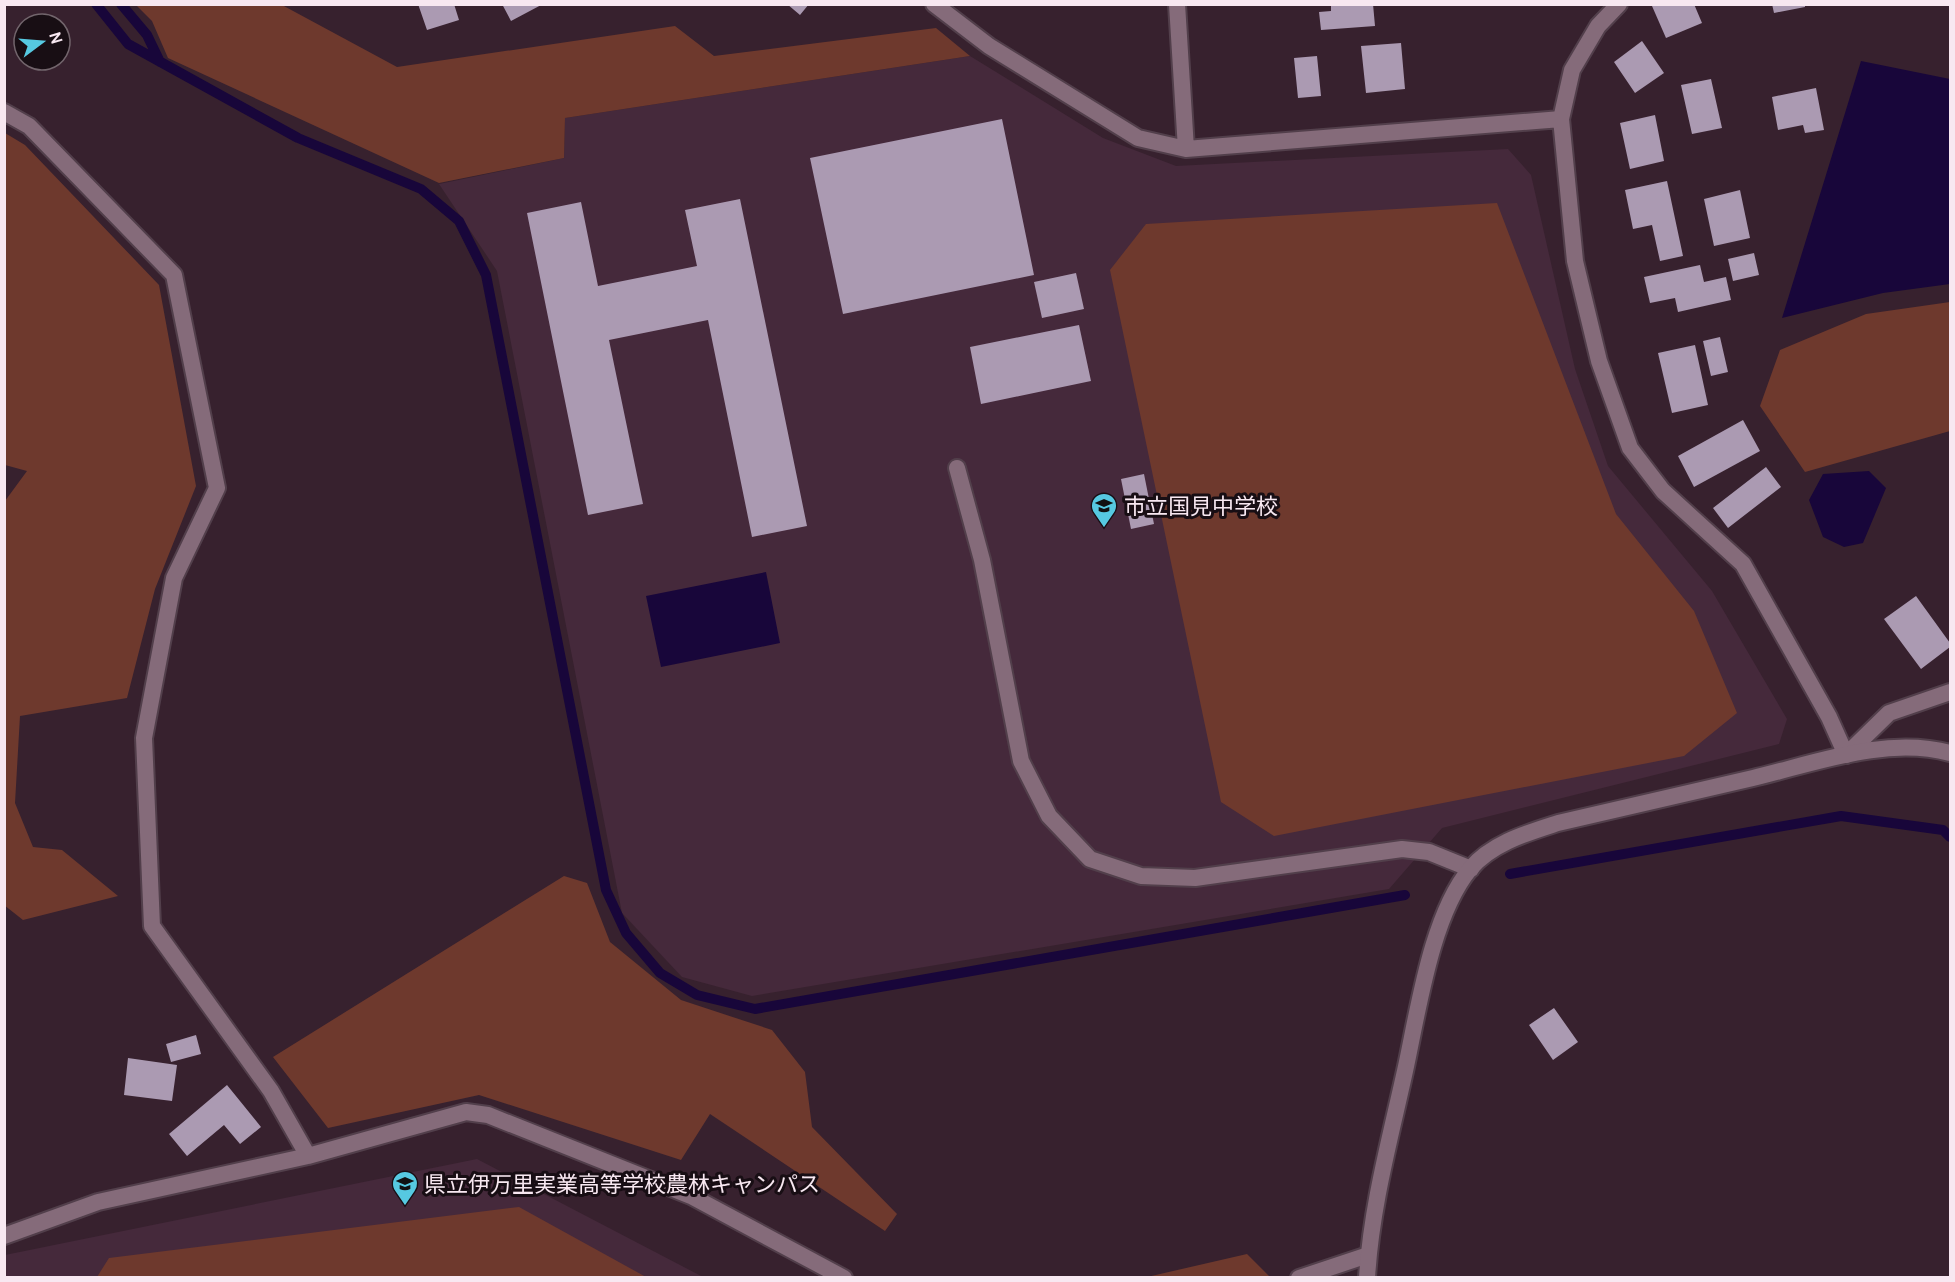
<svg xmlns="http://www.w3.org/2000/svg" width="1955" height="1282" font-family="Cabin,'Noto Sans JP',sans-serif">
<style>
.built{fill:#45293b}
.green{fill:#6e392d}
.water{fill:#18063a}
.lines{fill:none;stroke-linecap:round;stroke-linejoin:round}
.stream{stroke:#18063a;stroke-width:10}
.building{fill:#ab9ab2}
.service-casing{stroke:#523f4b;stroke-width:20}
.minor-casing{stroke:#523f4b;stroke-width:20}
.tertiary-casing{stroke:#523f4b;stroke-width:20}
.service{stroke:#856b7a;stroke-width:16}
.minor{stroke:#856b7a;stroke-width:16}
.tertiary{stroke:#856b7a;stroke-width:16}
.labels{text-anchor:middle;stroke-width:6;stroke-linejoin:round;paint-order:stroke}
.poi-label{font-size:22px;fill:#f8e8f1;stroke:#180e14;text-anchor:start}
</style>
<rect width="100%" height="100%" fill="#37212e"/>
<!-- built -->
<path class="built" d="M970 56 1103 138 1176 166 1508 149 1531 175 1575 369 1608 466 1712 591 1787 719 1779 744 1442 828 1389 889 752 996 682 977 622 913 497 271 439 184 564 158 565 118Z
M477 1159 703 1277 5 1278V1255Z"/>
<!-- green -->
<path class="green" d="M136 5H282L397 67 675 26 714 56 936 28 970 56 565 118 564 158 439 183 168 58 152 21Z
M5 133 25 145 159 285 196 486 155 589 127 698 20 716 15 803 33 847 62 850 118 896 23 920 4 905 5 501 27 471 5 465Z
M1497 203 1616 514 1694 611 1737 713 1684 756 1274 836 1221 802 1110 270 1146 224Z
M1950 302V431L1805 472 1760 406 1780 350 1866 314Z
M564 876 587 883 610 942 681 1000 772 1030 805 1072 812 1127 897 1214 885 1231 710 1114 681 1160 479 1095 328 1128 273 1057Z
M519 1207 646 1277H97L109 1258Z
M1247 1254 1270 1277H1147Z"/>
<!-- water -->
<path class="water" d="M1861 61 1950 79V284L1883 293 1782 318Z
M1869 471 1886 488 1863 543 1844 547 1823 537 1809 500 1823 474Z
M766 572 780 643 661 667 646 596Z"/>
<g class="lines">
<!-- stream -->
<path class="stream" d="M96 4 128 44 298 138 421 189 459 221 486 275 606 890 626 933 660 973 697 995 755 1009 1405 895
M121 4 147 35 160 62
M1510 874 1841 816 1943 830 1950 837"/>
</g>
<!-- building -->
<path class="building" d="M418 4H454L459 20 427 30Z
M502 4H543L511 21Z
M787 4H809L800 15Z
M1331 4H1373L1375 26 1321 30 1319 12 1331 11Z
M1656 4H1694L1702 23 1666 38 1652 6Z
M1772 4H1805V7L1774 13Z
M1642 41 1664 73 1635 93 1614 62Z
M1401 43 1405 89 1366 93 1361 46Z
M1317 56 1321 96 1298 98 1294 58Z
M1711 79 1722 128 1692 134 1681 85Z
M1816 88 1824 130 1805 133 1803 125 1778 130 1772 97Z
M1655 115 1664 161 1630 169 1620 123Z
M1002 119 1034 275 843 314 810 158Z
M1667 181 1683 256 1660 261 1652 225 1633 229 1625 190Z
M1740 190 1750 238 1714 246 1704 199Z
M740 199 807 526 752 537 708 320 609 340 643 504 588 515 527 213 581 202 598 286 697 266 685 210Z
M1754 253 1759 275 1733 281 1728 259Z
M1700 265 1704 282 1726 277 1731 300 1678 312 1675 298 1650 303 1644 277Z
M1076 273 1084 309 1042 318 1034 282Z
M1079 325 1091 381 981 404 970 347Z
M1720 337 1728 372 1711 376 1703 341Z
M1695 345 1708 405 1672 413 1658 353Z
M1743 420 1760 451 1694 487 1678 456Z
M1766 467 1781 487 1728 528 1713 508Z
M1144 474 1154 524 1131 529 1121 479Z
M1916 596 1950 643V647L1921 669 1884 619Z
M1554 1008 1578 1042 1553 1060 1529 1025Z
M196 1035 201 1054 171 1062 166 1044Z
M128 1058 177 1065 172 1101 124 1095Z
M227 1085 261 1127 240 1144 224 1125 187 1156 169 1134Z"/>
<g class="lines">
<defs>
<path id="service" d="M957 468 982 560 1021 761 1049 816 1090 859 1141 876 1195 878 1402 849 1429 852 1471 869"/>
<path id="minor" d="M934 4 989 46 1138 138 1186 149 1561 119
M1177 4 1186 149
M1619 4 1598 26 1572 70 1561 119 1575 261 1599 361 1630 448 1663 491 1743 564 1829 717 1846 755 1889 713 1950 692
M4 112 29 126 174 275 217 488 174 578 144 738 152 926 271 1091 308 1156
M4 1236 98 1202 308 1156 466 1112 488 1115 691 1196 844 1278
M1299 1278 1368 1255"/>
<path id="tertiary" d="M1367 1278C1371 1208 1390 1139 1405 1071 1418 1012 1431 916 1470 869 1492 843 1527 833 1558 823 1623 808 1688 793 1753 778 1816 763 1886 736 1950 753"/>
</defs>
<!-- service casing -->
<use href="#service" class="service-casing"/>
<!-- minor casing -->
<use href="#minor" class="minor-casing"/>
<!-- tertiary casing -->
<use href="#tertiary" class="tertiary-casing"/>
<!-- service -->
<use href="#service" class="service"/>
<!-- minor -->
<use href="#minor" class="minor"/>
<!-- tertiary -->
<use href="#tertiary" class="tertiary"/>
</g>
<!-- icons -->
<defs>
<symbol id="school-pin" viewBox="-11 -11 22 30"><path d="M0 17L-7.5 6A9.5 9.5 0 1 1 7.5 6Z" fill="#56c9e1" stroke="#180e14"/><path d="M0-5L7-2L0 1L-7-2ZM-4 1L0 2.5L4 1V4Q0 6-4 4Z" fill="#111"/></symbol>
</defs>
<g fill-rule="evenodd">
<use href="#school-pin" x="1089" y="491" width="30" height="40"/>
<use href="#school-pin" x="390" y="1169" width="30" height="40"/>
</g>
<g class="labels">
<!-- poi labels -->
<g class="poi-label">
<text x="1124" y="514">市立国見中学校</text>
<text x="424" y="1192">県立伊万里実業高等学校農林キャンパス</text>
</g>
</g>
<!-- border -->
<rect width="1955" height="1282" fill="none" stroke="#f8e8f1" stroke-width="12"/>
<!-- north arrow -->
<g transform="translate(42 42) rotate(74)"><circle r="28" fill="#180e14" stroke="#72656c" stroke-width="1.5"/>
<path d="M0-4.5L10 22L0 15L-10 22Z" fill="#56c9e1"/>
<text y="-9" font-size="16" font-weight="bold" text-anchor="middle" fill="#f8e8f1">N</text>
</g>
</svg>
